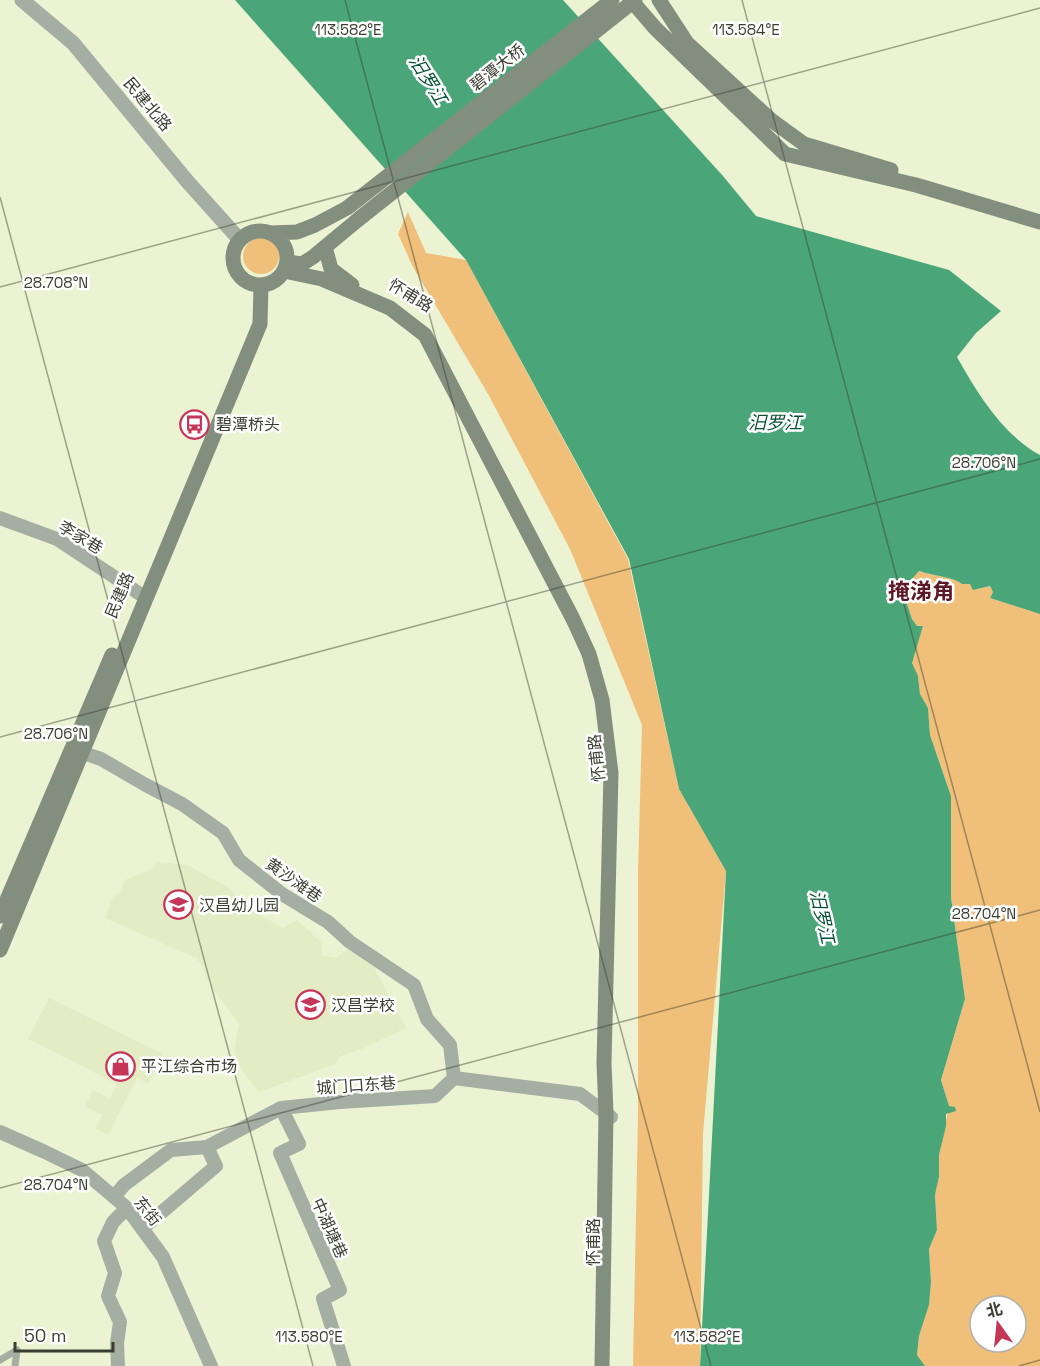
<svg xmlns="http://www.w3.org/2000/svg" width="1040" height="1366" font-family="'Space Grotesk','Noto Sans SC',sans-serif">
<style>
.built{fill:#e3ecc4}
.green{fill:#f0bf79;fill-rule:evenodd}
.water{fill:#4aa678}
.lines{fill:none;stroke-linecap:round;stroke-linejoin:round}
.service{stroke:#a5aea3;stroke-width:7}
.minor{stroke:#a5aea3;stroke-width:14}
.tertiary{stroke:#a5aea3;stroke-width:15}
.secondary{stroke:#828f7e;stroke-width:15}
.secondary-bridge{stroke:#828f7e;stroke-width:15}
.ticks{fill:none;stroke:#3b3e31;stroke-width:1.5;stroke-opacity:0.45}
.labels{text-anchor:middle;stroke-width:5;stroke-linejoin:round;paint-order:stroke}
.street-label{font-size:16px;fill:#3b3e31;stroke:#fff}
.poi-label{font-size:16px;fill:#3b3e31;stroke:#fff;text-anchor:start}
.water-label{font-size:18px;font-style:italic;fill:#075234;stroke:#fff}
.district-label{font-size:22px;font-weight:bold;fill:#5e1928;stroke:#fff}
.ticks-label{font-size:15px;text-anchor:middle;fill:#3b3e31;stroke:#fff;stroke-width:5;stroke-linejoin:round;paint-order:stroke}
</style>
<rect width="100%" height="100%" fill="#ecf3d3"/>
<!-- built -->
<path class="built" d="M157 862 187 865 226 886 254 912 283 928 297 920 321 942 323 956 336 958 348 949 374 967 406 1028 364 1048 341 1056 336 1064 259 1092 243 1072 234 1051 239 1024 211 986 198 959 105 918 113 897 120 892 125 880 154 868Z
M49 998 163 1054 148 1084 137 1078 108 1135 96 1129 102 1115 85 1106 93 1090 110 1099 117 1084 28 1039Z"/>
<!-- green -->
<path class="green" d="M408 212 426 253 466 260 628 559 679 789 726 871 703 1134 700 1366H633L638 1116V873L642 725 570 549 488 394 413 267 398 234Z
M243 256a18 18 0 1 1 36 0a18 18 0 1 1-36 0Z
M918 571C933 576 951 576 962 584H970L974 590 990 586 993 592 990 598 1040 614V1366H925L917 1355 919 1336 929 1305 931 1282 929 1249 937 1230 935 1195 939 1177V1155L949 1107 941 1080 965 999 951 897V796L930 735 928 708 920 694 918 676 911 663 923 626H917L912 619 901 590ZM980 1306H1016V1342H980Z"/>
<!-- water -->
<path class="water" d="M235 0H563L723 176 756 216 949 270 1001 311 976 333 957 357C977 393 1003 435 1040 455V614L990 598 993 592 990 586 973 590 970 584H962C951 576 933 576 919 571L902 590 912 619 917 626H923L912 663 918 676 920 694 928 708 930 735 951 796V897L965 999 941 1080 949 1106 955 1107 956 1111 946 1114V1126L939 1155V1177L935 1195 937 1230 929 1249 931 1282 929 1305 919 1336 917 1355 925 1366H700L726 871 679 789 629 559 466 260Z"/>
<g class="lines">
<!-- service -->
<path class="service" d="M0 1360 17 1350 15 1366"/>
<!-- minor -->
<path class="minor" d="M0 518 57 539 140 594
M74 750 101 759 144 784 182 804 223 833 239 860 282 894 328 922 350 942 414 985 427 1019 450 1045 454 1078
M281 1108 299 1144 280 1153 340 1290 323 1299 344 1366
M0 1132 45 1152 82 1170 127 1208 163 1257 211 1366
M114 1197 124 1185 171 1150 207 1147 281 1108 340 1102 435 1096 454 1078 580 1094 611 1117
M142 1229 216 1166 207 1147
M118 1366 117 1343 120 1322 108 1296 115 1273 104 1241 113 1222 127 1208"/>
<!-- tertiary -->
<path class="tertiary" d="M22 0 73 43 187 181 239 239"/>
<!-- secondary -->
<path class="secondary" d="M631 0 655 28 785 154 916 185 1040 222
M659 0 687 43 771 120 804 144 891 170
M233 258a27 27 0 1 1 54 0a27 27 0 1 1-54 0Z
M272 233 297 232 315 225 347 208 612 0
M325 247 331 269 352 285
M287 262 302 264 313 257 360 218
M284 271 322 279 390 308 425 335 573 619 589 654 602 700 611 773 604 1063 606 1113 602 1366
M0 916 112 655
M0 950 260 324 261 285"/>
<!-- secondary-bridge -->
<path class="secondary-bridge" d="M360 218 635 0"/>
</g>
<!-- ticks -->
<path class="ticks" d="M345 0 711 1366M742 0 1040 1112M0 197 313 1366M0 287 1040 8M0 737 1040 459M0 1188 1040 910M1019 1366 1040 1360"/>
<!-- icons -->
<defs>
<symbol id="bus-ring" viewBox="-11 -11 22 22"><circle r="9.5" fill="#fff" stroke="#c63658" stroke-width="1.5"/><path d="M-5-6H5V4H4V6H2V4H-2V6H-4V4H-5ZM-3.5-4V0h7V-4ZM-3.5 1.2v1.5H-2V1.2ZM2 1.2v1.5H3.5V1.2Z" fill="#c63658"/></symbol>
<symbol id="school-ring" viewBox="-11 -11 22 22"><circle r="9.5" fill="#fff" stroke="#c63658" stroke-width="1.5"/><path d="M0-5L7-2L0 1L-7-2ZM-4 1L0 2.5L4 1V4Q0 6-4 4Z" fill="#c63658"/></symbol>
<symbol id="shop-ring" viewBox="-11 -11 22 22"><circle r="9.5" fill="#fff" stroke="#c63658" stroke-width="1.5"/><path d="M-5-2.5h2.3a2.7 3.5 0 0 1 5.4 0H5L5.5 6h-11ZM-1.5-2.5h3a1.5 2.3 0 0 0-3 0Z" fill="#c63658"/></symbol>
</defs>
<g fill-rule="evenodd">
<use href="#bus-ring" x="178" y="408" width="33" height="33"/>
<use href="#school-ring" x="162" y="888" width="33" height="33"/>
<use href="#school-ring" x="294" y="988" width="33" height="33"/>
<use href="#shop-ring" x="104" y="1050" width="33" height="33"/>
</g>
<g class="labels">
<!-- street labels -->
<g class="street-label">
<text transform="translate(497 67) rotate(-38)" y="6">碧潭大桥</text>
<text transform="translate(148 104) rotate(50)" y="6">民建北路</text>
<text transform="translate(411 295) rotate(31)" y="6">怀甫路</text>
<text transform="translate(81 537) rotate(31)" y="6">李家巷</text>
<text transform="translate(119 595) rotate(-67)" y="6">民建路</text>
<text transform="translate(596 758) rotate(-96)" y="6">怀甫路</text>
<text transform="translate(294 880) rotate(35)" y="6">黄沙滩巷</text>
<text transform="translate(356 1085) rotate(-4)" y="6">城门口东巷</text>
<text transform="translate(148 1211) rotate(51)" y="6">东街</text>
<text transform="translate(330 1228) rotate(66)" y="6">中湖塘巷</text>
<text transform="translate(593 1242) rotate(-90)" y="6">怀甫路</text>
</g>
<!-- poi labels -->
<g class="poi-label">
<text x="216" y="430">碧潭桥头</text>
<text x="199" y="911">汉昌幼儿园</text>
<text x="331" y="1011">汉昌学校</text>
<text x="141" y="1072">平江综合市场</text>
</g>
<!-- water labels -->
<g class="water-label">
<text transform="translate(428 80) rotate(58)" y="6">汨罗江</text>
<text x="775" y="429">汨罗江</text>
<text transform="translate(822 917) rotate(77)" y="6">汨罗江</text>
</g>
<!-- district labels -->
<g class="district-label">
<text x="921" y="599">掩涕角</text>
</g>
</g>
<g class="ticks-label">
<text x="348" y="35">113.582°E</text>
<text x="746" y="35">113.584°E</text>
<text x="56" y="288">28.708°N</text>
<text x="984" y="468">28.706°N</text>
<text x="56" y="739">28.706°N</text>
<text x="984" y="919">28.704°N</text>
<text x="56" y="1190">28.704°N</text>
<text x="309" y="1342">113.580°E</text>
<text x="707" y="1342">113.582°E</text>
</g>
<!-- north arrow -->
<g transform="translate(998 1324) rotate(345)"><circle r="28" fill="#ffffff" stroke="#b1b2ad" stroke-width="1.5"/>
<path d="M0-4.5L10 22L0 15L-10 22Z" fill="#c63658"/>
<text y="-9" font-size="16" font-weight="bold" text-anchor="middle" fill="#3b3e31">北</text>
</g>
<!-- scale -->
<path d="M15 1342v9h98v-9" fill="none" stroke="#3b3e31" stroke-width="3"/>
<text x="24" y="1342" font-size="18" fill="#3b3e31" stroke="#ffffff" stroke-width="4.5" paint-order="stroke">50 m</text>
</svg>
